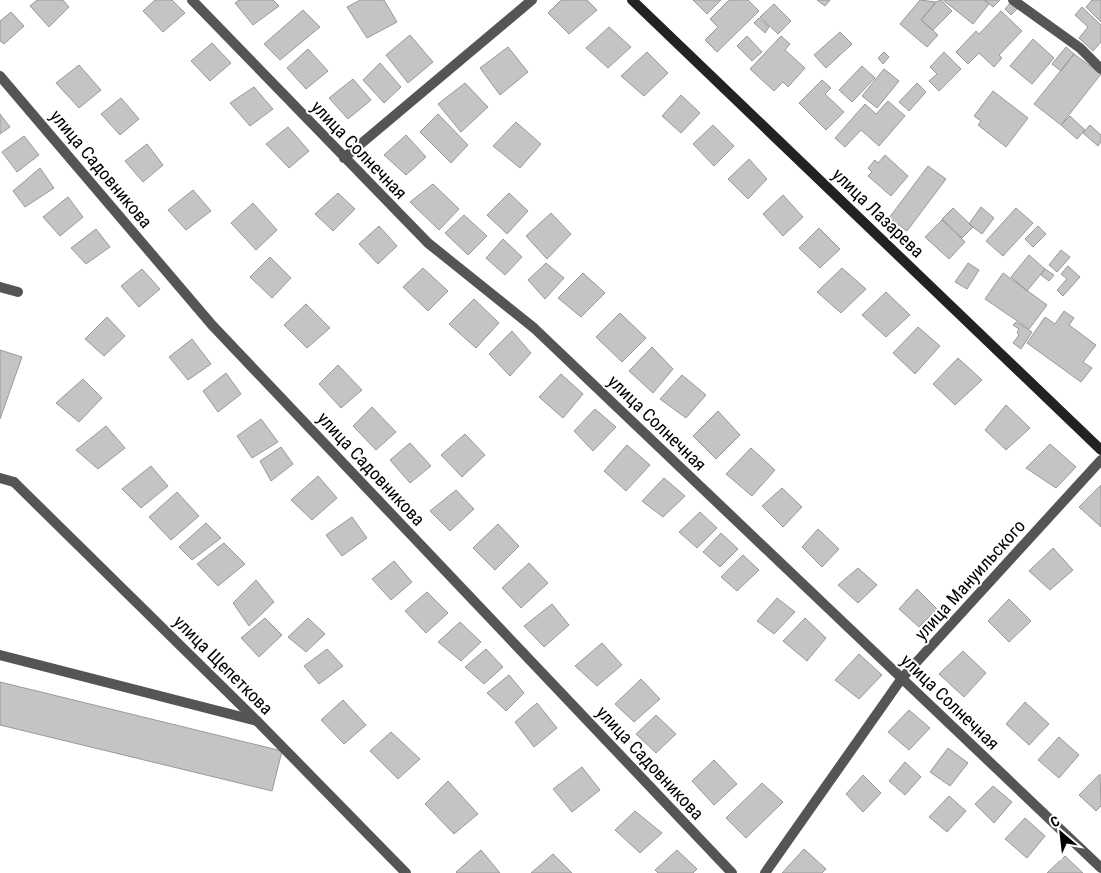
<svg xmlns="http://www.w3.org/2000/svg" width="1101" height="873" font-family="'Roboto Condensed',sans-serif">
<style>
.building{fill:#c4c4c4;stroke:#999}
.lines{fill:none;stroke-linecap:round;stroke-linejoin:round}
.lane{stroke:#555;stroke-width:10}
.street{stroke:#555;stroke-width:10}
.secondary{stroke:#222;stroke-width:10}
.labels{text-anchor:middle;stroke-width:4;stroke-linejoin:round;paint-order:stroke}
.street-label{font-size:18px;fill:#000;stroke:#fff}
</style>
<rect width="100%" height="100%" fill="#fff"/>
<!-- building -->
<path class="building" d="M37 0H63L69 7 49 27 30 6Z
M155 0H172L185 13 163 32 143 11Z
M239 0H273L279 6 253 25 235 3Z
M360 0H384L397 22 367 38 347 7Z
M561 0H587L597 10 569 34 548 13Z
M693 0H721L707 14Z
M729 0H748L759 11 717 52 705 40 718 27 710 19Z
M817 0H830L825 6Z
M920 0 936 2 921 20 938 35 927 47 900 24Z
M941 0 952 11 933 30 921 20 936 2Z
M943 0H984L989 4 973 24Z
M985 0H1000L993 7Z
M1092 0H1101V22L1086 7Z
M1011 2 1018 8 1011 15 1005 9Z
M774 4 791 21 778 34 760 17Z
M1082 7 1101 25V42L1093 51 1079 38 1088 27 1075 15Z
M303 10 320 27 280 60 264 44Z
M1001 11 1022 31 999 55 1002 58 994 67 979 53 968 64 956 52 976 31 979 34Z
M11 12 24 26 4 44 0 41V21Z
M759 18 769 27 765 33 754 23Z
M609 27 631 47 608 68 586 48Z
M840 32 852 44 826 68 814 55Z
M410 35 433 62 408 83 386 55Z
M747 36 762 52 752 61 737 46Z
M781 36 790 44 785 50 805 68 788 87 783 82 774 91 750 69Z
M1033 39 1054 58 1032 84 1010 66Z
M212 43 231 63 210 81 191 61Z
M508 47 528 72 500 95 480 68Z
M1066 47 1074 54 1061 71 1052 64Z
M308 49 328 71 306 89 287 68Z
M647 52 668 73 644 96 621 76Z
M884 52 889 57 883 64 878 58Z
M944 52 961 69 939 91 929 81 937 74 930 67Z
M1074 54 1101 74 1061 125 1034 104Z
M380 63 401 87 384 103 363 80Z
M79 65 101 90 79 108 56 83Z
M862 66 875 78 852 102 839 90Z
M884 69 899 81 877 108 862 96Z
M353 79 371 100 348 119 329 98Z
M822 80 831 88 825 94 844 112 826 130 799 103Z
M465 83 488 107 461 132 438 104Z
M917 83 926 92 909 111 899 102Z
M254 87 273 109 250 126 230 103Z
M993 91 1028 118 1006 147 978 125 981 121 974 116Z
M681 95 700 113 681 133 662 116Z
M121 98 139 119 120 135 101 114Z
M888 101 905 116 879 146 861 130 845 147 835 138 865 104 876 114Z
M0 114 10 127 0 134Z
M438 114 468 145 451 163 420 132Z
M1070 116 1085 130 1077 139 1061 125Z
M516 122 541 144 520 168 493 146Z
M713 125 734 146 714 166 693 144Z
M1090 125 1101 135V142L1098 146 1083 133Z
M288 127 309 151 289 168 266 144Z
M406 135 426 157 406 175 384 155Z
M24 136 39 155 17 172 2 152Z
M147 144 163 165 143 182 125 161Z
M885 155 908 176 891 196 868 176 872 172 868 168 875 160 878 163Z
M749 159 767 179 748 199 728 179Z
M928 166 946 179 907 231 889 218Z
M40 168 54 188 25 207 13 191Z
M433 184 459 209 439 230 410 202Z
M193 190 211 211 186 230 168 210Z
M338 193 355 209 333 231 315 214Z
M509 193 528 211 507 234 487 215Z
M783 195 803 217 783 236 763 214Z
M68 197 83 217 60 236 43 217Z
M253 203 277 230 256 250 231 223Z
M981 207 994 218 982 234 969 224Z
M953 208 973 227 962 238 942 219Z
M1016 208 1033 223 1003 256 986 241Z
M551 213 571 234 547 259 526 236Z
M464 215 487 236 468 255 445 233Z
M942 220 965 242 949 259 925 237Z
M379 226 397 246 378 264 359 244Z
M1038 226 1046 234 1033 247 1025 239Z
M819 228 840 249 820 268 799 248Z
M96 229 110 247 86 264 71 248Z
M503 239 522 257 505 275 486 258Z
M1061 250 1070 257 1057 272 1049 265Z
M1029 255 1045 269 1027 291 1011 277Z
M270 257 291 278 272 298 250 277Z
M546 263 564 278 545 299 528 280Z
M968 263 979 270 967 289 955 282Z
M1068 266 1080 277 1063 296 1057 290 1067 279 1061 274Z
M423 268 448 291 428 311 403 287Z
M842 268 866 289 841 313 817 292Z
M142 269 160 289 139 307 121 286Z
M1045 269 1054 275 1049 281 1041 275Z
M583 273 605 293 581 317 558 298Z
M1003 273 1047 305 1029 329 985 299Z
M886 292 910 315 886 337 862 315Z
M474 299 499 323 476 348 449 324Z
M306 304 330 328 307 348 284 325Z
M1064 311 1074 318 1069 325 1096 345 1083 362 1092 368 1081 382 1027 343 1045 317 1055 324Z
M620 313 646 338 622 362 596 337Z
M107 317 125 336 104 356 85 339Z
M1016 322 1032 332 1021 349 1013 343 1019 335 1017 333 1019 329 1013 325Z
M918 327 940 346 915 374 893 353Z
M512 331 531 353 510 376 489 354Z
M192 339 211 364 188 380 169 357Z
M652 347 673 369 653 393 629 371Z
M0 350 22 357 0 419Z
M958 358 982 380 955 405 933 384Z
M338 365 362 390 341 408 319 384Z
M226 373 241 394 218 412 203 391Z
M561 374 583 394 563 418 539 397Z
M682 375 706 395 686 418 660 399Z
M83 379 102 398 79 422 56 403Z
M1006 405 1030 428 1006 450 985 430Z
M372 407 396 432 376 450 353 426Z
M595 409 616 427 593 451 574 431Z
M718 411 740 435 716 459 693 436Z
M261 419 278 442 252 458 237 436Z
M106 426 125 448 98 469 76 450Z
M465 434 485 455 462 477 441 455Z
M410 443 431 466 410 483 390 460Z
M1050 444 1076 467 1056 488 1026 468Z
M627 445 650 465 626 491 604 471Z
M281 447 293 464 271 481 260 461Z
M751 448 775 470 752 496 726 474Z
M151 466 168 486 141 508 122 489Z
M318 476 337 498 312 520 291 500Z
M664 478 685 496 663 517 642 501Z
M1101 485V527L1079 507Z
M782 488 802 507 783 527 762 506Z
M456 490 474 509 450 531 430 511Z
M177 492 199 516 171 540 149 517Z
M700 512 717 528 697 548 679 532Z
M352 517 367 538 342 556 326 535Z
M206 523 221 538 192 560 179 547Z
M498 524 519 546 495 570 473 548Z
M818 529 839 549 822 567 802 547Z
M721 533 738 549 720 567 703 552Z
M224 543 245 564 218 586 197 564Z
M1053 548 1073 570 1050 590 1029 571Z
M743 555 759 570 737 591 721 577Z
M394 561 412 582 391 600 372 579Z
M529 563 548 583 521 608 502 588Z
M858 568 877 585 858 603 838 585Z
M256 580 274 602 249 626 233 603Z
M917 589 937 609 919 627 899 609Z
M427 592 448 613 426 633 405 611Z
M777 598 795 612 774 634 757 621Z
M1009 599 1031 621 1009 642 988 621Z
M552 604 569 625 544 647 524 626Z
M265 618 282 635 259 657 241 638Z
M308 618 325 634 306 652 288 637Z
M805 618 826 638 807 661 783 641Z
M460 622 481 642 461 661 438 642Z
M602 643 622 665 597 686 575 666Z
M327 649 343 666 319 684 304 666Z
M486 649 503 667 484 684 465 667Z
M963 651 986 673 964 697 939 674Z
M859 654 882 675 859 699 835 680Z
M509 675 524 693 506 711 487 693Z
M641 679 660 699 634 722 615 704Z
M0 682 282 751 272 791 0 725Z
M343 700 366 725 344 744 321 720Z
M1025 702 1049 724 1029 745 1006 724Z
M537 703 557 728 534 747 515 722Z
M909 710 930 728 909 750 888 732Z
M656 715 676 734 656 753 636 734Z
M391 732 420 759 398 779 370 751Z
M1059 737 1079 755 1059 778 1038 760Z
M948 748 968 763 950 786 930 772Z
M714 760 737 784 714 805 692 781Z
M905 762 921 777 905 795 889 781Z
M582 767 600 790 572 812 553 789Z
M1100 774 1101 806 1096 811 1079 795Z
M863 775 881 793 863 812 846 794Z
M448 781 478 814 454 834 425 804Z
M762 783 783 802 746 838 726 818Z
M993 786 1012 802 994 823 975 804Z
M949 796 966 811 947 832 929 817Z
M635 811 662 833 640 853 615 830Z
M1025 818 1045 836 1027 858 1005 839Z
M804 849 826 869 822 873H782Z
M481 850 500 873H457L456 872Z
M677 850 697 869 693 873H658L655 870Z
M553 854 572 873H531Z
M1065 856 1083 873H1047Z"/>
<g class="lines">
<!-- lane -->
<path class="lane" d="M0 287 18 292
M0 478 14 482
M0 655 257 721"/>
<!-- street -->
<path class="street" d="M192 0 428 243 534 328 1101 868
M1013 0 1080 48 1101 69
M0 76 212 325 732 873
M344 158 532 0
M14 482 257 721 406 873
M765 873 902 678 1101 460"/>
<!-- secondary -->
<path class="secondary" d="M632 0 1101 450"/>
</g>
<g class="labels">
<!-- street labels -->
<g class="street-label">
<text transform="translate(359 150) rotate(46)" y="6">улица Солнечная</text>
<text transform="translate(101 169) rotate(50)" y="6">улица Садовникова</text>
<text transform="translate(878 213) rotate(44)" y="6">улица Лазарева</text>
<text transform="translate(657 423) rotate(44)" y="6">улица Солнечная</text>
<text transform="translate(371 469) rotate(47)" y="6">улица Садовникова</text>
<text transform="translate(970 580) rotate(-48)" y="6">улица Мануильского</text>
<text transform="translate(223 665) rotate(45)" y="6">улица Щепеткова</text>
<text transform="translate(950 702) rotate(44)" y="6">улица Солнечная</text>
<text transform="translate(650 763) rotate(47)" y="6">улица Садовникова</text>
</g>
</g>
<!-- north arrow -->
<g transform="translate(1061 833) rotate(332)" stroke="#ffffff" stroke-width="4" paint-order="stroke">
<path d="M0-4L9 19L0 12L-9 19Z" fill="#000000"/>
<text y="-8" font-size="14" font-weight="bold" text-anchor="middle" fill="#000000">С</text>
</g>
</svg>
